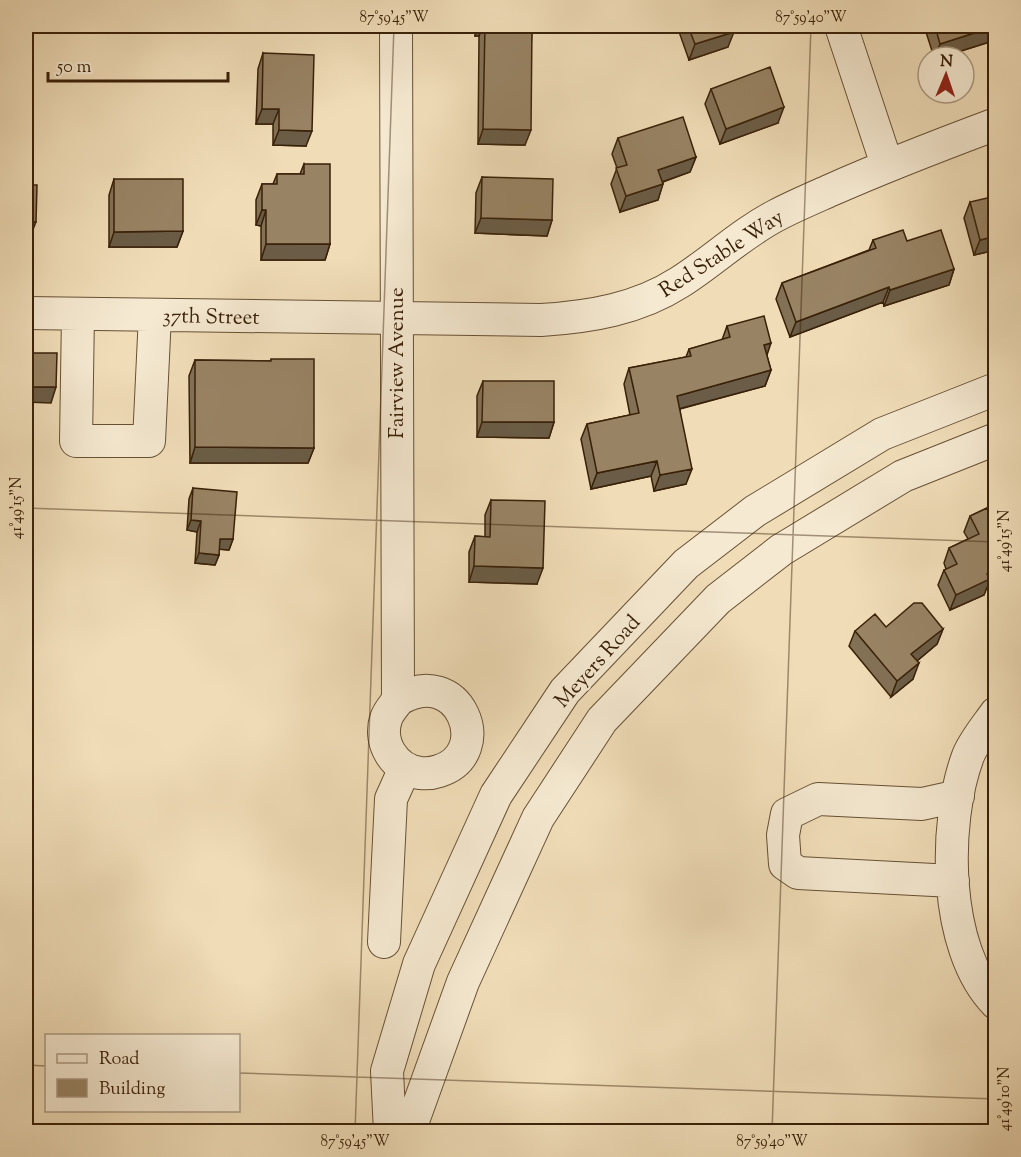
<svg xmlns="http://www.w3.org/2000/svg" width="1021" height="1157" font-family="'Sorts Mill Goudy',serif">
<style>
.lines{fill:none;stroke-linecap:round;stroke-linejoin:round}
.minor-casing{stroke:#675034;stroke-width:34}
.minor{stroke:#f5e9d1;stroke-width:32}
.wall{fill:#837156;stroke:#392108;stroke-width:1.5}
.shaded-wall{fill:#6a5c46;stroke:#392108;stroke-width:1.5}
.building{fill:#988364;stroke:#392108;stroke-width:1.5}
.ticks{fill:none;stroke:#392108;stroke-width:1.5;stroke-opacity:0.45}
.labels{text-anchor:middle;stroke-width:4.5;stroke-linejoin:round;paint-order:stroke}
.street-label{font-size:21px;fill:#392108;stroke:#f5e9d1}
.neatline{fill:none;stroke:#392108;stroke-width:2}
.ticks-label{font-size:15px;text-anchor:middle;fill:#392108}
</style>
<rect width="100%" height="100%" fill="#f0ddb8"/>
<filter id="stains"><feTurbulence type="fractalNoise" baseFrequency=".00333" numOctaves="4"/><feColorMatrix values="0 0 0 0 .2 0 0 0 0 .09 0 0 0 0 .02 0 0 0 .5 -.17"/></filter>
<radialGradient id="worn" r=".72"><stop offset=".6" stop-color="#630" stop-opacity="0"/><stop offset="1" stop-color="#630" stop-opacity=".3"/></radialGradient>
<g class="lines">
<defs>
<path id="minor" d="M396 26 398 700C394 706 388 712 386 719 378 743 395 770 420 773 427 774 433 773 439 771 496 753 459 662 398 700
M841 26 887 165
M26 313 541 320C590 317 638 309 680 282 713 261 742 233 777 215 794 206 813 198 831 190 885 166 940 145 996 124
M78 314 76 441H149L155 315
M996 713C986 727 974 741 968 756 943 823 943 949 996 1003
M953 881 798 873 785 864 783 835 787 814 818 799 922 804 958 796
M384 942 391 799 405 768
M390 1132 387 1071 419 964 496 795 565 691 686 564 755 511 882 434 996 389
M409 1132 463 982 538 818 602 720 718 599 781 550 903 476 996 439"/>
</defs>
<!-- minor casing -->
<use href="#minor" class="minor-casing"/>
<!-- minor -->
<use href="#minor" class="minor"/>
</g>
<!-- wall -->
<path class="wall" d="M476 26H537L535 31H532L525 145 478 144 479 36H475Z
M677 26H732L728 47 689 60Z
M924 26H996V40L942 57H934Z
M263 53 306 146 273 145V124H256L258 69Z
M711 89 778 123 720 144 705 104Z
M618 138 696 157 690 172 663 182 658 200 620 212 611 184 617 168 612 154Z
M304 164 330 244 325 260H261V226L256 225V200L262 184H273L277 174H300Z
M482 177 552 220 547 236 475 233 476 193Z
M114 179 183 231 177 247H109V195Z
M970 202 996 250 974 255 964 218Z
M873 240 907 241 954 269 949 285 884 306 883 302 790 337 776 299 782 283 869 250Z
M727 326 767 356 771 370 765 386 680 409 686 484 654 491 651 476 591 489 581 439 587 424 630 415 624 384 629 368 686 357 689 349 722 340Z
M271 359 314 448 308 463H190L189 376 195 360 271 361Z
M483 381 554 422 549 438 477 437V396Z
M193 488 233 539 229 550 219 549V555L215 565 195 563 197 532 187 530 189 499Z
M491 500 537 584 469 582V552L475 536 485 537V515Z
M987 508V587L984 595 950 610 938 585 944 570 946 569 944 563 949 548 968 539 964 532 970 516Z
M886 627 943 629 937 644 917 661 913 679 891 697 849 646 855 631Z"/>
<!-- shaded-wall -->
<path class="shaded-wall" d="M479 26H483L479 36H475Z
M529 26H537L535 31H527Z
M996 26V40L942 57H935L940 44Z
M734 32 728 47 689 60 695 44Z
M784 107 778 123 720 144 726 129Z
M262 109H279L273 124H256Z
M483 129 531 130 525 145 478 144Z
M279 130 312 131 306 146 273 145Z
M696 157 690 172 653 185 658 170Z
M663 184 658 200 620 212 626 196Z
M262 210H266L261 226 256 225Z
M481 218 552 220 547 236 475 233Z
M26 221 36 222 30 237H26Z
M183 231 177 247H109L114 232Z
M996 236V250L974 255 980 240Z
M266 244H330L325 260H261Z
M954 269 949 285 884 306 890 290Z
M889 287 883 302 790 337 796 322Z
M771 343 766 358 764 345Z
M771 370 765 386 671 411 677 396Z
M26 387H56L51 403 26 402Z
M482 422H554L549 438 477 437Z
M195 447 314 448 308 463H190Z
M657 461 651 476 591 489 597 473Z
M692 469 686 484 654 491 660 475Z
M191 520 201 521 197 532 187 530Z
M220 539H233L229 550 216 549Z
M199 553 219 555 215 565 195 563Z
M474 566 543 568 537 584 469 582Z
M996 570V583L987 587 984 595 950 610 956 595 987 574Z
M943 629 937 644 906 670 911 654Z
M919 663 913 679 891 697 897 681Z"/>
<!-- building -->
<path class="building" d="M485 26H532L531 130 483 129Z
M688 26H732L734 32 695 44Z
M935 26H996L940 44Z
M263 53 314 55 312 131 279 130V109H262Z
M770 67 784 107 726 129 711 89Z
M683 117 696 157 658 170 663 184 626 196 616 168 627 165 618 138Z
M304 164H330V244H266V210H262V184H277V174H304Z
M482 177 553 179 552 220 481 218Z
M114 179H183V231L114 232Z
M26 185H37L36 222 26 221Z
M996 196V236L980 240 970 202Z
M903 230 907 241 941 230 954 269 890 290 889 287 796 322 782 283 876 248 873 240Z
M764 316 771 343 764 345 771 370 677 396 692 469 660 475 657 461 597 473 587 424 639 413 629 368 691 356 689 349 730 337 727 326Z
M26 353H57L56 387H26Z
M271 359H314V448L195 447V360L271 361Z
M483 381H554V422H482Z
M193 488 237 492 233 539H220L219 555 199 553 201 521 191 520Z
M491 500 545 501 543 568 474 566 475 536 490 537Z
M987 508 995 524H996V570L987 574 990 579 956 595 944 570 957 564 949 548 979 534 970 516Z
M914 603H922L943 629 911 654 919 663 897 681 855 631 875 614 886 627Z"/>
<!-- ticks -->
<path class="ticks" d="M26 508 996 542M26 1065 46 1066M238 1073 996 1099M355 1132 394 26M772 1132 811 26"/>
<g class="labels">
<!-- street labels -->
<g class="street-label">
<text transform="translate(721 253) rotate(-33)" y="7">Red Stable Way</text>
<text transform="translate(211 316) rotate(1)" y="7">37th Street</text>
<text transform="translate(396 363) rotate(-90)" y="7">Fairview Avenue</text>
<text transform="translate(597 661) rotate(-48)" y="7">Meyers Road</text>
</g>
</g>
<!-- margin -->
<rect width="1021" height="1157" fill="none" stroke="#f0ddb8" stroke-width="66"/>
<!-- legend -->
<rect x="45" y="1034" width="195" height="78" fill="#f5e9d1" stroke="#aa9981" stroke-width="1.5"/>
<rect x="57" y="1054" width="30" height="9" fill="#f5e9d1" stroke="#aa9981" stroke-width="1.5"/>
<text x="99" y="1064" font-size="18" fill="#392108">Road</text>
<rect x="57" y="1079" width="30" height="18" fill="#988364" stroke="#aa9981" stroke-width="1.5"/>
<text x="99" y="1094" font-size="18" fill="#392108">Building</text>
<!-- north arrow -->
<g transform="translate(946 75) rotate(2)"><circle r="28" fill="#f5e9d1" stroke="#aa9981" stroke-width="1.5"/>
<path d="M0-4.5L10 22L0 15L-10 22Z" fill="#8f2418"/>
<text y="-9" font-size="16" font-weight="bold" text-anchor="middle" fill="#392108">N</text>
</g>
<!-- scale -->
<path d="M48 72v9h180v-9" fill="none" stroke="#392108" stroke-width="3"/>
<text x="57" y="72" font-size="18" fill="#392108" stroke="#f5e9d1" stroke-width="4.5" paint-order="stroke">50 m</text>
<rect x="33" y="33" width="955" height="1091" class="neatline"/>
<g class="ticks-label">
<text x="394" y="22">87°59'45"W</text>
<text x="811" y="22">87°59'40"W</text>
<text transform="translate(16 508) rotate(-90)" y="5">41°49'15"N</text>
<text transform="translate(1004 541) rotate(-90)" y="5">41°49'15"N</text>
<text transform="translate(1004 1099) rotate(-90)" y="5">41°49'10"N</text>
<text x="355" y="1146">87°59'45"W</text>
<text x="772" y="1146">87°59'40"W</text>
</g>
<rect width="100%" height="100%" filter="url(#stains)"/>
<rect width="100%" height="100%" fill="url(#worn)"/>
</svg>
